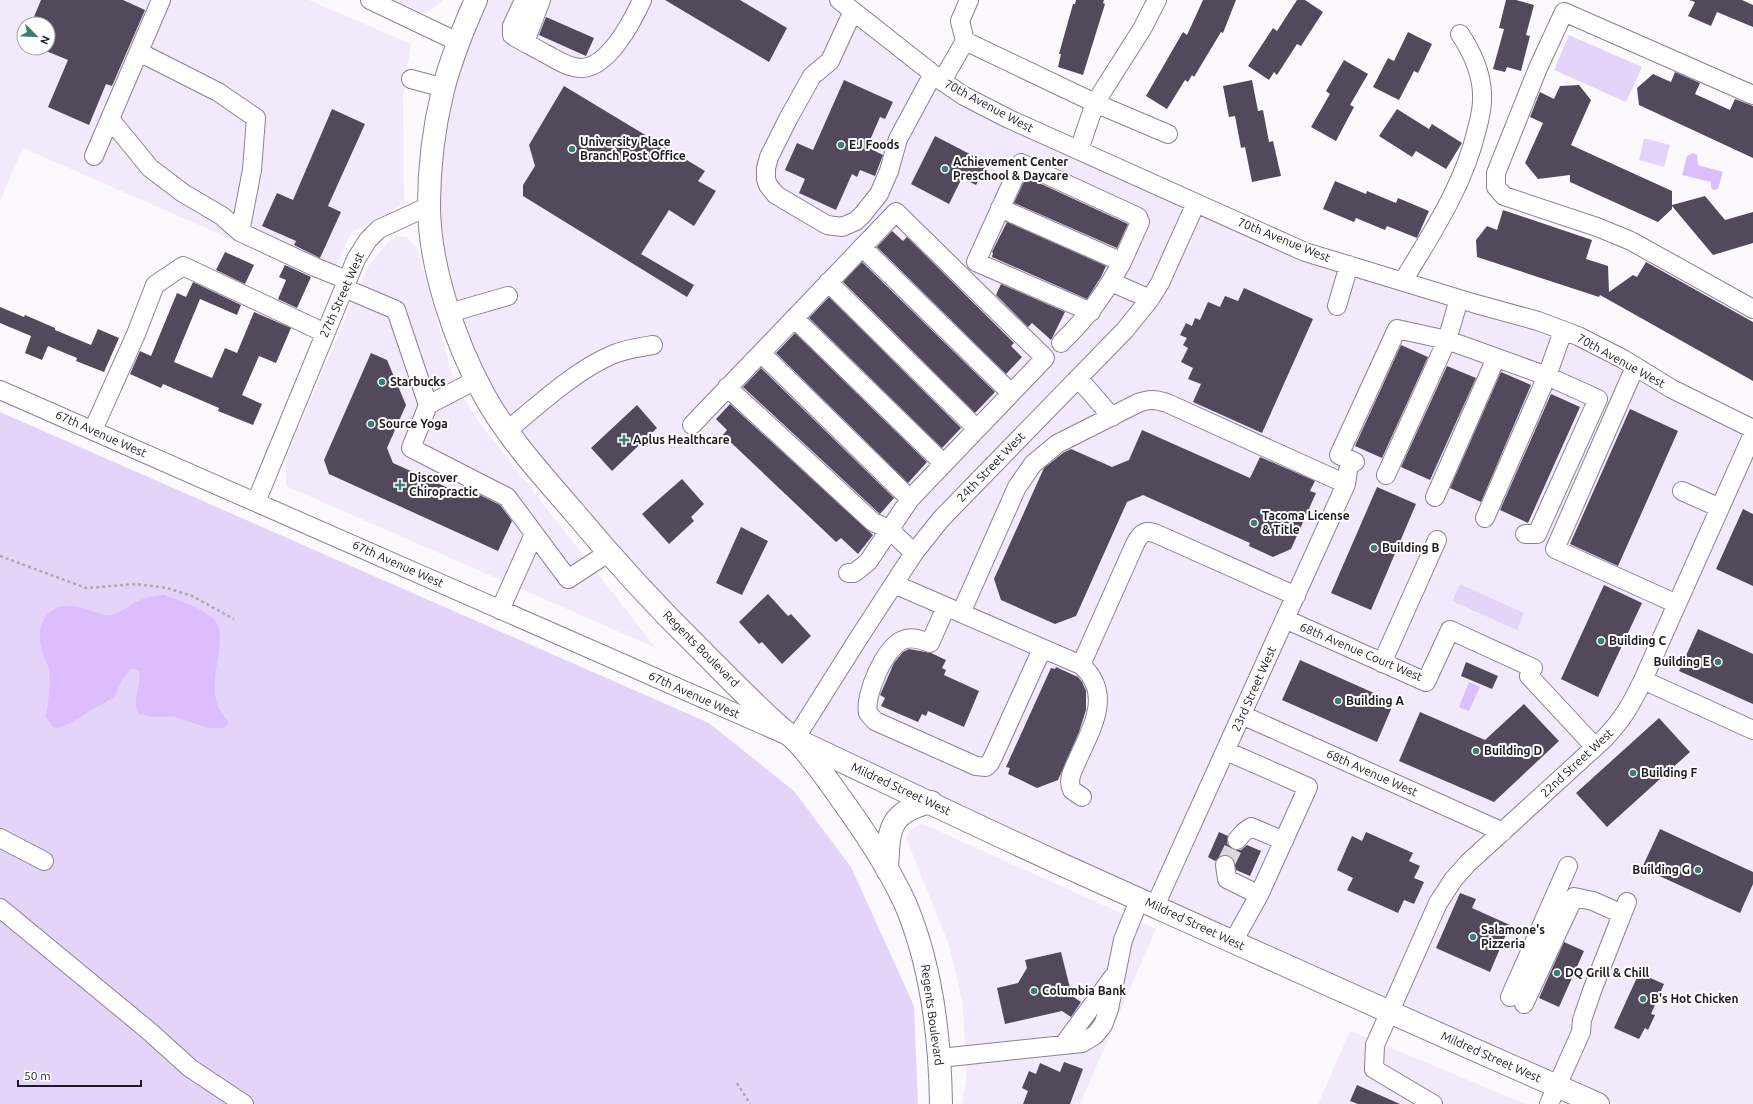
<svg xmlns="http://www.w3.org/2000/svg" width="1753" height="1104" font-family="Ubuntu,sans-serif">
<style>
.built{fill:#f2eafc;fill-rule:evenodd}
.green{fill:#e5d4f9}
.water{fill:#dcbdfd}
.building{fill:#524a5c}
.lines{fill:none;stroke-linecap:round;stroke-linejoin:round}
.minor-tunnel{stroke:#dad8dd;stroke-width:18;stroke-dasharray:18 9;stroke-linecap:butt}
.minor-casing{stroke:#8a8195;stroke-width:20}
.major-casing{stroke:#8a8195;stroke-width:24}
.path{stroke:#adaab0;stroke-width:2.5;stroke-dasharray:3 3;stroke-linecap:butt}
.minor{stroke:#fff;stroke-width:18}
.major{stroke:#fff;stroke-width:22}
.poi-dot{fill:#3a7e72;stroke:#fff;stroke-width:1.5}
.labels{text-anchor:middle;stroke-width:4;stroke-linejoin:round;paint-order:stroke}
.street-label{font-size:12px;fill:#1f1b23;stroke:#fff}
.poi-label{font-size:12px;font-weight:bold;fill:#1f1b23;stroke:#fff;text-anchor:start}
</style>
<rect width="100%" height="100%" fill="#fbf9fe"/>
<!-- built -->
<path class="built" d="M0 0H309L411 44 403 95 404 204 351 233 329 282 23 148 0 201ZM24 24H48V48H24Z
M394 0H443L431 10 423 13Z
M476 0H839L942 81 1287 244 1538 321 1753 429V1104H1598L770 719 485 397 433 244 444 88Z
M397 236 407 237 417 248 455 384 479 422 656 648 286 486V458L368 266 388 242Z
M921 823 1156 929 1080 1104H962L967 1074 962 1000 949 945 906 838 910 831Z
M1350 1031 1526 1104H1318Z"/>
<!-- green -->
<path class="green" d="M1569 35 1642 67 1626 102 1554 70Z
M1644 138 1670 145 1664 167 1639 160Z
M0 412 709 723 794 791 851 867 914 1006 918 1104H0Z
M1460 584 1524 613 1517 630 1452 601Z"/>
<!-- water -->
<path class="water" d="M1693 153 1697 155 1698 165 1723 172 1718 189 1713 190 1711 187V182L1682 175 1687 156Z
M164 595C179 601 207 609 216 622 228 639 207 680 218 706 220 711 225 716 228 721V724L224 728H208L173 716 151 717 139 714C131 701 142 685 139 671L135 669H131L122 680 114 697 68 724 58 728 53 727 46 717C48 702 51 686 49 671 48 663 43 656 41 648 37 630 43 608 64 606 81 604 101 617 111 615 121 613 129 605 138 601 147 597 155 596 164 595Z
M1469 682 1480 687 1469 711 1459 707Z"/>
<!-- building -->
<path class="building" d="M41 0H123L145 10 112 86 106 84 89 125 48 107 68 60 39 48H48V24H31Z
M665 0H740L787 28 769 62Z
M1076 0H1104L1103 3 1105 4 1083 75 1058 67 1061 54H1059L1073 4H1075Z
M1203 0H1236L1223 33 1221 32 1194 77 1192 75 1188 82 1185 80 1167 109 1146 96 1183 32 1187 35Z
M1297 0H1305L1323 12 1301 46 1297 44 1277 75 1274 72 1269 80 1248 66 1273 28 1277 31Z
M1506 0H1516L1534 5 1526 35 1530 36 1521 71 1507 67 1505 72 1493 69 1504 29 1499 28Z
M1689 0H1742L1753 5V27L1717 12 1711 26 1688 16 1695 2Z
M546 17 594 38 586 56 539 35Z
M1408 32 1432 44 1418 73 1414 71 1399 100 1373 87 1388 58 1394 61Z
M1344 60 1368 74 1350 105 1354 107 1336 141 1311 127 1330 94 1326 91Z
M1675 72 1700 83 1695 94 1730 110 1735 99 1753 106V158L1639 105 1637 88 1653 74 1671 82Z
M844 80 893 102 885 119 880 117 867 147 883 155 875 176 860 170 857 177 852 174 836 210 799 193 805 179 785 170 797 143 813 150Z
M1252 80 1258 111 1263 110 1269 142 1273 141 1281 176 1252 182 1245 147 1241 148 1235 116 1229 117 1223 86Z
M1579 85 1591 100 1571 145 1672 191V205L1705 196 1725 220 1753 212V243L1713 255 1672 206V209L1658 222 1570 182V175L1538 179 1525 163 1543 123 1530 117 1540 92 1554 99 1560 86Z
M564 86 705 171 698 181 716 191 694 226 669 210 641 254 694 285 687 297 523 196V185L535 166 529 145Z
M332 109 365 124 328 206 341 212 320 258 294 245 296 241 262 226 277 193 293 200Z
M1397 109 1429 129 1432 124 1462 143 1446 169 1416 151 1412 157 1379 136Z
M935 136 987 163 976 185 962 178 949 204 911 184Z
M1026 177 1128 224 1117 248 1014 203Z
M1335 181 1366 194 1367 191 1396 203 1398 198 1429 211 1417 238 1387 226 1385 230 1356 218 1354 222 1323 209Z
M1503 210 1592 240 1586 259 1608 266 1609 292 1633 275 1637 277 1646 262 1753 322V381L1600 295 1599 297 1477 257 1476 240 1487 226 1497 230Z
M1007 222 1106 266 1101 277 1087 299 992 257 993 253 992 252Z
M892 231 903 241 907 237 1014 343 1011 346 1022 357 1006 374 877 247Z
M225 252 254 265 245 284 216 270Z
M862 262 995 392 975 413 843 282Z
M285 265 311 277 297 308 278 299 286 280 279 277Z
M193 282 241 305 237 315 200 299 174 362 212 378 225 348 237 353 254 312 291 328 276 363 259 356 242 395 262 404 253 425 218 411 219 408 163 384 161 388 130 374 140 351 151 356 177 293 186 297Z
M1001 284 1065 312 1051 340 1032 323 1028 327 996 295Z
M1244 288 1313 319 1262 433 1193 402 1201 384 1188 379 1193 368 1181 362 1188 348 1183 345 1187 338 1180 335 1186 323 1192 326 1195 318 1200 320 1208 302 1220 307 1225 296 1238 301Z
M829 297 961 428 942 448 809 318Z
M0 307 24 317 25 315 55 328V330L91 345 98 329 119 338 104 372 76 361 77 358 48 346 42 360 25 353 31 336 0 323Z
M795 333 927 462 908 483 776 353Z
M1401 345 1428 357 1382 458 1355 446Z
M371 353 387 360 406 405 387 448 393 463 464 495 474 492 500 505 512 521 498 551 329 474 324 460Z
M1447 366 1476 378 1430 480 1401 467Z
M761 368 894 498 880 514 743 387Z
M1501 372 1531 385 1481 502 1450 488Z
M1551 394 1580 407 1528 523 1500 510Z
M730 404 873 535 858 554 841 538 836 542 723 435 727 430 716 419Z
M637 405 657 428 612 471 591 448Z
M1630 409 1678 431 1618 566 1570 544Z
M1142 430 1250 478 1260 457 1315 481 1310 491 1316 493 1291 549 1273 557 1249 546 1250 543 1143 495 1127 502 1076 616 1055 624 1001 600 994 579 1044 468 1063 453 1071 449 1112 467 1129 460Z
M682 479 704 504 691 517 694 521 669 544 642 514Z
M1377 487 1416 504 1371 610 1331 593Z
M1743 509 1753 514V586L1716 569Z
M741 527 768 541 742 595 716 583Z
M1604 585 1642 603 1598 697 1561 679Z
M768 594 788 616 791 614 811 636 782 664 762 642 759 644 739 622Z
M1698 629 1753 654V704L1679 671Z
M909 649 931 653 946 660 942 668 946 670 944 675 979 691 964 727 928 711 926 716 922 714 918 722 881 706 885 698 880 695 894 663 903 652Z
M1300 660 1394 702 1377 742 1282 700Z
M1466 662 1498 676 1492 689 1461 676Z
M1056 667 1078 677 1082 682 1086 691V710L1079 732 1058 780 1037 788 1008 774 1010 768 1006 767 1051 668 1055 669Z
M1524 704 1559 741 1494 802 1399 761 1420 712 1485 740Z
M1659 718 1690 752 1607 827 1576 793Z
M1660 829 1753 872V884L1740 913 1642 868Z
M1219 832 1228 836 1227 844 1235 850H1241L1247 845 1261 851 1250 876 1236 870 1233 859 1229 855H1223L1215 861 1208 857Z
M1366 832 1413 853 1409 861 1420 866 1414 878 1424 882 1414 904 1404 900 1398 913 1347 890 1353 878 1337 870 1352 836 1362 841Z
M1460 893 1476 899 1472 908 1510 925 1490 972 1436 948Z
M1564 942 1584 951 1559 1007 1539 998Z
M1061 952 1072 996 1081 1002 1071 1017 1062 1011 1005 1024 997 988 1018 983 1027 968 1025 960Z
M1639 973 1664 984 1651 1014 1655 1015 1648 1030 1645 1028 1639 1039 1614 1028Z
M1064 1062 1083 1069 1070 1104H1023L1028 1091 1022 1088 1029 1071 1036 1074 1040 1063 1060 1072Z
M1357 1085 1400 1104H1358L1350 1101Z"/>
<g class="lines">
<!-- minor-tunnel -->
<path class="minor-tunnel" d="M1225 865 1237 840"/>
<defs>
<path id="minor" d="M370 0 458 42
M524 0 512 26V35C522 42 534 47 544 53 556 59 568 68 581 68 608 68 632 22 642 0
M839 0 942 81 964 96 1009 119 1305 252 1476 304 1538 321 1578 336 1623 359 1672 389 1753 429
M969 0 960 21 965 41 1095 103 1168 134
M853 11 830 61 812 76 788 119 769 157 766 168V179L768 185 776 195 827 225 842 227 856 221 863 214 879 194 889 171 898 139 933 74
M525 42 541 0
M139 52 218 92 256 118 252 170 240 232
M411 79 444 88
M942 81 965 41
M1753 95 1564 12 1538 68 1496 173V187L1504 196 1597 227 1631 241 1753 309
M110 119 150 168 183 193 222 216 240 232 315 267 347 280
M1079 150 1095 103 1142 29 1157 0
M94 156 161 0
M1000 208 1122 262C1104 296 1087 317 1061 343
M862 247 1011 393
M1403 281C1432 233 1464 185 1477 129 1480 118 1483 105 1482 93 1481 72 1472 52 1460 34
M828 282 977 429
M1111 282 1150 299
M344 288 396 310 428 405 411 448 507 497 568 579 608 553
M1459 299 1447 340 1547 376 1598 399 1537 534H1525
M1337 306 1349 265
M1091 312 976 262 1021 163 1138 217 1140 222 1122 262
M449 313 508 296
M794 318 944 464
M761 353 910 499
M1635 367 1555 549 1677 604
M1078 378 1112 417
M727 387 873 522 889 529 914 553
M0 390 795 739 858 639 914 553 941 519 1125 330 1150 299 1160 283 1196 203
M428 405 476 380
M692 425 896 212 1045 358 910 499 868 562 854 573H848
M93 430 136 334 155 285 183 266 325 333
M507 431C538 405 577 369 614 354 626 349 640 347 653 345
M1355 462 1339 455 1397 329 1447 340 1386 475
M1682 491 1720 508
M1435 497 1496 358
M256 502 356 259 368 240 379 229 429 206
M1485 518 1547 376 1563 331
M894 584 1081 665C1114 694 1091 729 1077 761 1073 770 1067 780 1072 790L1082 797
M946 607 930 643C922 640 911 636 903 640 885 647 864 695 868 713L875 721 976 766 986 767 990 763 994 755 1042 649
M500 610 534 534
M961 613 1017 487 1033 464 1057 444 1138 403C1149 399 1155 399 1167 403L1346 484
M1285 619 1426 682 1450 630 1533 668 1529 676 1595 747
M1382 663 1437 540
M1081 665 1135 544C1141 532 1146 529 1159 535L1296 596
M1643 680 1753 730
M1242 715 1503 832
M1226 751 1308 787 1259 895 1233 942
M0 838 44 861
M1237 840 1244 832 1251 827 1284 841
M1225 865 1227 879 1259 895
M1155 906 1346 484 1348 470
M0 908 149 1031 190 1068 244 1104
M1510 997 1568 866
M1524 1004 1574 897 1593 901 1622 914
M1064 1044 1113 977
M940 1058 1082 1043 1095 1035 1103 1025 1109 1009 1123 940 1140 898
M1433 1104 1374 1069 1375 1045 1438 903 1453 880 1468 863 1604 739C1623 719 1631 705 1643 680L1753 434
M1549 1104 1581 1032 1582 1020 1593 988 1627 902"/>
<path id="major" d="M476 0C463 29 451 59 443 90 434 127 429 167 429 205 429 266 455 342 484 395 508 438 542 475 574 512 614 560 656 606 700 649 723 672 745 695 769 717 777 725 785 731 793 738 810 754 824 775 837 793 862 828 887 864 905 903 932 966 940 1036 941 1104
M801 742C886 782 971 823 1056 862 1236 943 1416 1025 1598 1104
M887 870C889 831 887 812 931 802"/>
</defs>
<!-- minor casing -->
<use href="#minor" class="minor-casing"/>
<!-- major casing -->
<use href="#major" class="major-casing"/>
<!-- path -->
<path class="path" d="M0 556 86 588 137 584 167 588 192 596 234 619
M737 1083 750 1104"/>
<!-- minor -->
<use href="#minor" class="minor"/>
<!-- major -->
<use href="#major" class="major"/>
</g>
<!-- markers -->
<g class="poi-dot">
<circle cx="841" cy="145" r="4"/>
<circle cx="572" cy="149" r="4"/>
<circle cx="945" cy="169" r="4"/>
<circle cx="382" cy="382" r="4"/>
<circle cx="371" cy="424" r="4"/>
<path d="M622 434h4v4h4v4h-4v4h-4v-4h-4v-4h4z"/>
<path d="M398 479h4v4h4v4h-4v4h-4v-4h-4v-4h4z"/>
<circle cx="1254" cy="523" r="4"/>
<circle cx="1374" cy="548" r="4"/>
<circle cx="1601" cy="641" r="4"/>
<circle cx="1718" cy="662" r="4"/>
<circle cx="1338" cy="701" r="4"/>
<circle cx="1476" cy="751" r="4"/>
<circle cx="1633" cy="773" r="4"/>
<circle cx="1698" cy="870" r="4"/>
<circle cx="1473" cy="937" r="4"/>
<circle cx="1557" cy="973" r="4"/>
<circle cx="1034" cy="991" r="4"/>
<circle cx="1643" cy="999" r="4"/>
</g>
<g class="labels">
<!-- street labels -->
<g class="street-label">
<text transform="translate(989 106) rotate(28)" y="4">70th Avenue West</text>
<text transform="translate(1284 240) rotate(22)" y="4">70th Avenue West</text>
<text transform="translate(342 295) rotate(-66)" y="4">27th Street West</text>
<text transform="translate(1621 361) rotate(29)" y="4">70th Avenue West</text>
<text transform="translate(101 434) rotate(24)" y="4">67th Avenue West</text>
<text transform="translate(991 467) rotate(-46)" y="4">24th Street West</text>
<text transform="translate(398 564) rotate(24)" y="4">67th Avenue West</text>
<text transform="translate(701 649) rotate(45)" y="4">Regents Boulevard</text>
<text transform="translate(1361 652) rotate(23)" y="4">68th Avenue Court West</text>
<text transform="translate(1254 689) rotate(-66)" y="4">23rd Street West</text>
<text transform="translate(694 695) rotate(24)" y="4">67th Avenue West</text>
<text transform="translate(1577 763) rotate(-43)" y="4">22nd Street West</text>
<text transform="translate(1372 773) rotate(24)" y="4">68th Avenue West</text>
<text transform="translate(901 789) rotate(25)" y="4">Mildred Street West</text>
<text transform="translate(1195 924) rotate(25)" y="4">Mildred Street West</text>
<text transform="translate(932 1015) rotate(82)" y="4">Regents Boulevard</text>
<text transform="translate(1491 1057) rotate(24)" y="4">Mildred Street West</text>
</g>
<!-- poi labels -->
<g class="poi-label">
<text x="580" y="146">University Place<tspan x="580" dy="14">Branch Post Office</tspan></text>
<text x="849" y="149">EJ Foods</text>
<text x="953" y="166">Achievement Center<tspan x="953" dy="14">Preschool &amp; Daycare</tspan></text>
<text x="390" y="386">Starbucks</text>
<text x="379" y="428">Source Yoga</text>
<text x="633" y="444">Aplus Healthcare</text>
<text x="409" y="482">Discover<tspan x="409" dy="14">Chiropractic</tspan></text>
<text x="1262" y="520">Tacoma License<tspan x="1262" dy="14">&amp; Title</tspan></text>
<text x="1382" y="552">Building B</text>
<text x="1609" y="645">Building C</text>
<text x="1710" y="666" text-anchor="end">Building E</text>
<text x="1346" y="705">Building A</text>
<text x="1484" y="755">Building D</text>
<text x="1641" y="777">Building F</text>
<text x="1690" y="874" text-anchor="end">Building G</text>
<text x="1481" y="934">Salamone's<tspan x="1481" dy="14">Pizzeria</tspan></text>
<text x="1565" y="977">DQ Grill &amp; Chill</text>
<text x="1042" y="995">Columbia Bank</text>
<text x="1651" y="1003">B's Hot Chicken</text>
</g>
</g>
<!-- north arrow -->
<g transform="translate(36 36) rotate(114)"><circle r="19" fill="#ffffff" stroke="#a5a4a7"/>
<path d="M0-3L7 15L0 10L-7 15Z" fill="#3a7e72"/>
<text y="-6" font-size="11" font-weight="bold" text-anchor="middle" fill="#1f1b23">N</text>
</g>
<!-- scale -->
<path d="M18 1080v6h123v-6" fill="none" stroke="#1f1b23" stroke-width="2"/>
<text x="24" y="1080" font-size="12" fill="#1f1b23" stroke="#ffffff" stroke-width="3" paint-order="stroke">50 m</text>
</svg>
